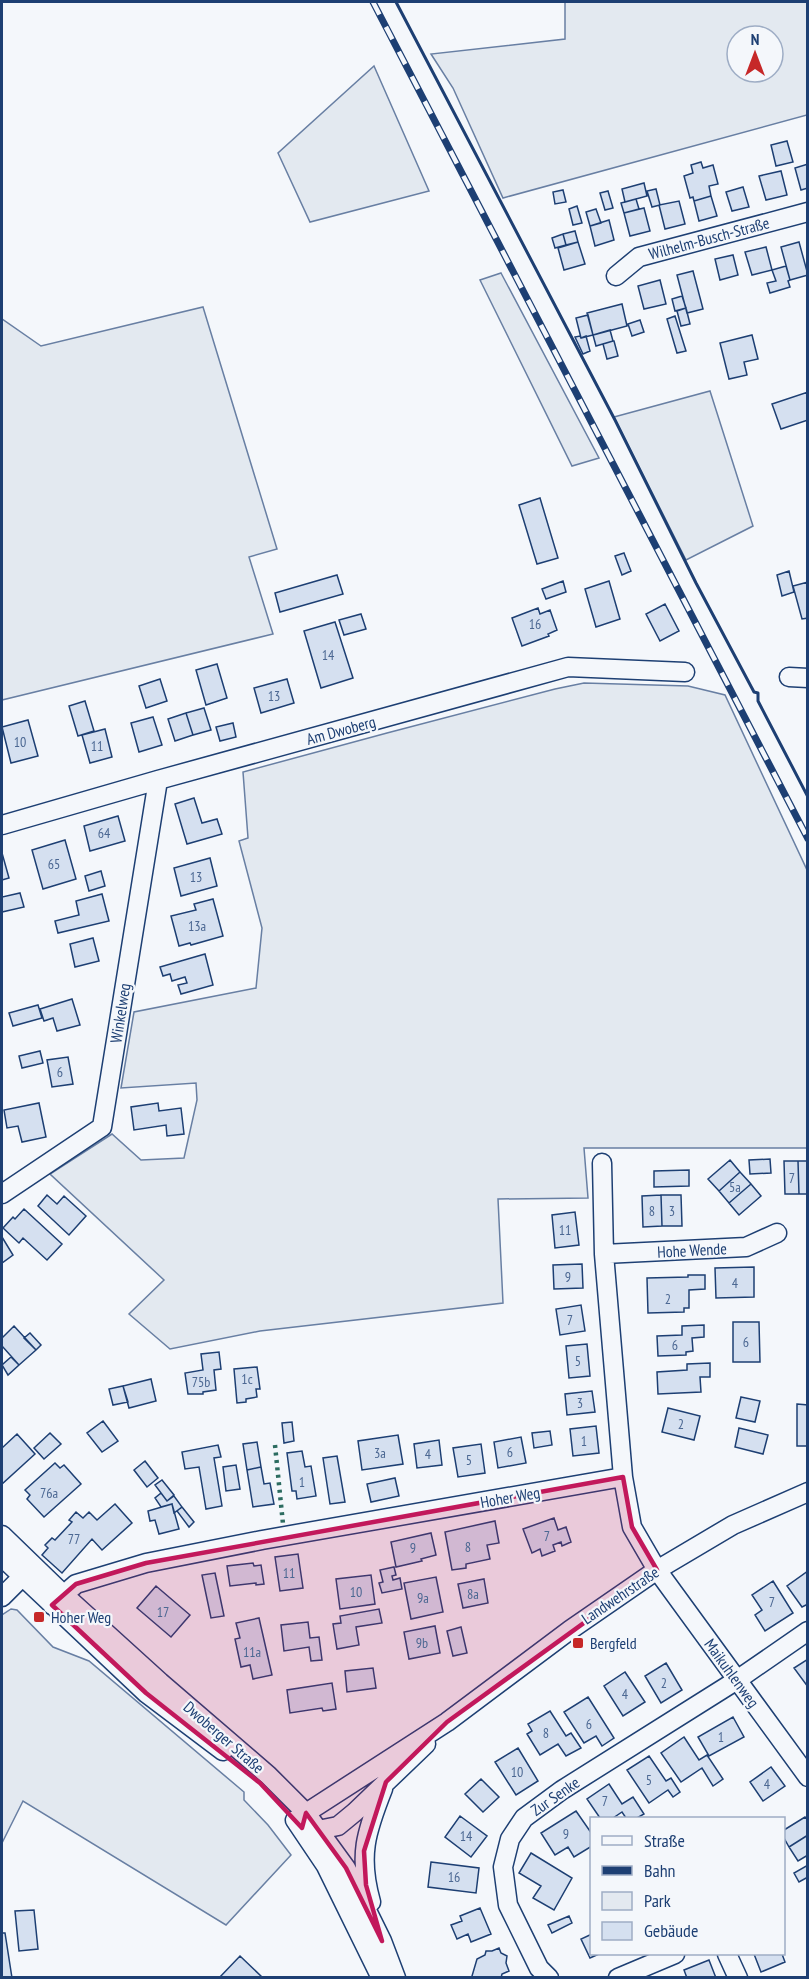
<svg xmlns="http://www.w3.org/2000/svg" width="809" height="1979" font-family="'PT Sans Narrow',sans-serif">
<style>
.green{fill:#e3e9f0;stroke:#687fa3;stroke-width:1.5;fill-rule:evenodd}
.building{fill:#d5e0f0;stroke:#1d3f73;stroke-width:1.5}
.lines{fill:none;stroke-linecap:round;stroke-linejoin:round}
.minor-casing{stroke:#1d3f73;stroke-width:21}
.minor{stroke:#f4f7fb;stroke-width:18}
.rail-casing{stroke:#1d3f73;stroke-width:7}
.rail{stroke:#f4f7fb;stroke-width:4.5;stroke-dasharray:14;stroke-linecap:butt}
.hedge{stroke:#2c6c60;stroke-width:4.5;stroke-dasharray:3 4.5;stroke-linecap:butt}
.wall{stroke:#1d3f73;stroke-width:3}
.marked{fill:#c2185b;fill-opacity:0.2;stroke:#c2185b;stroke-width:4.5;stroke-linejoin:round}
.poi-dot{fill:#c62828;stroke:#f4f7fb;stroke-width:2}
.labels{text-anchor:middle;stroke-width:4.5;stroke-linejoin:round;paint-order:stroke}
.number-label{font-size:14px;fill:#4b6792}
.street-label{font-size:16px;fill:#1d3f73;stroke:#f4f7fb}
.poi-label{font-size:16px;fill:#1d3f73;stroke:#f4f7fb;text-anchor:start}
</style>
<rect width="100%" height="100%" fill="#f4f7fb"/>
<!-- green -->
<path class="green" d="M565 2H807V115L503 198 453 88 431 54 565 39ZM737 36H773V72H737Z
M374 66 429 191 310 222 278 153Z
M501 273 599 458 572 466 480 280Z
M203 307 277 549 249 557 273 634 2 700V319L41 346Z
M710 391 753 526 686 560 614 417Z
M584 683 688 686 725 695 807 870V1148H584L588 1198 498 1199 503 1303 260 1331 170 1349 129 1314 164 1280 50 1174 112 1134 141 1160 184 1158 197 1100 196 1083 121 1088 134 1012 256 988 262 928 239 841 248 838 243 772 387 733 555 689Z
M11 1609 17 1610 53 1647 89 1661 244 1792V1800L268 1825 291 1855 226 1925 23 1801 2 1843V1615Z"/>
<!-- building -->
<path class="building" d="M787 141 793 162 776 166 771 145Z
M701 162 703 168 713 165 718 184 709 186 711 196 694 201 693 197 690 198 684 176 693 173 691 165Z
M808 164V188L801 190 795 168Z
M781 171 787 195 766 200 759 176Z
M644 183 647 196 625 202 622 189Z
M743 187 749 207 732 211 726 192Z
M656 189 660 205 652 207 647 191Z
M563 190 566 202 555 204 553 192Z
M608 191 613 208 605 210 600 193Z
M711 196 717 216 699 221 694 201Z
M636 199 639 209 624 213 621 203Z
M679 201 685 224 665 229 659 205Z
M577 206 582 223 573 225 569 209Z
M644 208 650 231 630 236 624 213Z
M596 209 601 223 590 226 586 212Z
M609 220 614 240 595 246 590 226Z
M575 231 578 242 566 245 563 234Z
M563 234 566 245 555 248 552 238Z
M578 242 585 264 564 270 558 248Z
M799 242 808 275 790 280 781 247Z
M766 247 772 270 752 275 745 252Z
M733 255 738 275 720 280 715 259Z
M786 266 790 280 788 281 790 287 770 293 767 283 776 281 772 270Z
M693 271 703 309 687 313 677 275Z
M660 280 666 304 644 309 638 286Z
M682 296 686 308 675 311 672 299Z
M622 304 627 326 593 335 587 313Z
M686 308 690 324 681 326 677 311Z
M588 315 593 335 581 338 576 318Z
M675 316 686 351 677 353 667 319Z
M640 320 644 332 632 336 628 324Z
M610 330 613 341 596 346 593 335Z
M752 335 758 359 744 362 747 375 729 379 720 343Z
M580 336 581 338 586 336 590 351 583 354 575 337Z
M613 341H614L618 356 607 359 603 344Z
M808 392V420L781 429 772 404Z
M540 498 558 558 537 564 519 505Z
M624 553 631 571 622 575 615 556Z
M789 571 794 592 782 596 777 575Z
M337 575 343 594 280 612 275 593Z
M563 581 566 592 546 599 542 589Z
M609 581 620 619 596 627 585 589Z
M808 582V618L802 619 793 586Z
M665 604 679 631 660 641 646 614Z
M538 608 540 614 550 610 557 630 548 634 549 636 522 646 512 618Z
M361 614 366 629 344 635 339 620Z
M335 622 353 678 321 688 304 631Z
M217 664 227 698 206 705 196 670Z
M160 679 167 701 146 708 139 686Z
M287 679 294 703 261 713 254 688Z
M85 701 94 731 78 736 69 706Z
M204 708 211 730 193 735 186 713Z
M186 713 193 735 175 741 168 719Z
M153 717 162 745 139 752 131 723Z
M28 720 38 756 11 763 2 727Z
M233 723 236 737 220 741 216 727Z
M105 729 112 757 90 763 82 735Z
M194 798 202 823 217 819 222 834 187 844 175 804Z
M118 816 125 841 90 851 84 826Z
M65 840 76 879 43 889 32 850Z
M2 853 9 878 2 880Z
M210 858 217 886 181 896 174 868Z
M101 871 105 886 89 891 85 876Z
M20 893 24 907 2 912V897Z
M102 894 109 921 58 933 55 921 79 915 76 901Z
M213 899 223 936 191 945 190 943 179 946 171 916 196 910 194 904Z
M93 938 99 961 75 967 70 944Z
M205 954 213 985 181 994 178 985 187 983 185 977 172 981 170 974 163 976 160 967Z
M72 999 80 1025 57 1031 53 1018 44 1021 40 1009Z
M38 1005 42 1018 13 1026 9 1013Z
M40 1051 43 1063 22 1068 19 1056Z
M68 1057 73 1084 52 1087 47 1060Z
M39 1103 46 1137 22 1142 18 1126 7 1128 4 1110Z
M158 1103 159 1111 181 1108 184 1134 167 1136 166 1125 134 1130 131 1107Z
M770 1159 771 1173 750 1174 749 1160Z
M730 1160 740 1172 719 1191 708 1179Z
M784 1161H798L799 1194H785Z
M798 1161H808V1194H799Z
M689 1170V1186L654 1187V1171Z
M740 1172 751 1184 729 1203 719 1191Z
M751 1184 761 1196 739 1215 729 1203Z
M47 1195 57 1204 64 1196 86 1216 69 1235 38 1206Z
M661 1195H681L682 1226H662Z
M661 1195 662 1226 643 1227 642 1196Z
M24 1209 62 1244 47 1260 23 1238 19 1243 3 1228 13 1217 15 1219Z
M575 1212 579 1245 555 1248 552 1215Z
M2 1237 13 1255 2 1263Z
M582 1264 583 1288 554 1289 553 1265Z
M754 1267V1297L716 1298 715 1268Z
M688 1275H705V1289L689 1290V1308H684V1312L648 1313 647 1278 688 1277Z
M581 1305 585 1331 560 1335 556 1309Z
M733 1322H759L760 1362H733Z
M704 1325V1337L692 1338 693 1351 686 1352V1355L658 1356 657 1336 682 1335V1326Z
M14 1326 36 1350 19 1365 2 1346V1338Z
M30 1333 41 1345 36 1350 24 1338Z
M587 1344 590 1376 569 1378 566 1346Z
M219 1352 221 1369 214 1370 216 1390 203 1392V1394H188L185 1373 203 1370 201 1354Z
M11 1357 19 1365 8 1375 2 1365Z
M710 1363V1377H700L701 1392 658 1394 657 1372 687 1370V1364Z
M257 1367 260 1389H256L257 1397 246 1399V1402L237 1403 234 1369Z
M151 1379 156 1401 129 1408 123 1386Z
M123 1386 128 1402 113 1405 109 1389Z
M592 1391 595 1412 567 1415 565 1394Z
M741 1397 760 1401 755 1422 736 1418Z
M797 1404 808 1405V1446H797Z
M668 1408 700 1416 694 1440 662 1432Z
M103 1421 118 1441 102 1452 87 1433Z
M292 1422 294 1441 284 1443 282 1423Z
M596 1426 599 1453 573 1456 570 1429Z
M739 1428 768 1435 763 1454 735 1447Z
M550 1431 552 1445 534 1448 532 1433Z
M50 1433 61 1444 44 1459 34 1448Z
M17 1434 35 1454 2 1484V1448Z
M398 1435 403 1464 362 1470 358 1441Z
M521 1437 526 1463 498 1468 494 1442Z
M439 1440 442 1465 417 1468 414 1444Z
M257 1442 261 1467 247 1470 243 1444Z
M481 1444 485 1473 458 1477 453 1448Z
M218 1445 221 1457 214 1458 222 1506 206 1509 199 1467 185 1469 182 1452Z
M302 1451 305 1467 311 1466 316 1496 297 1499 296 1491H292L287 1453Z
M337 1456 345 1502 330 1504 323 1458Z
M145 1461 158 1478 147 1487 134 1470Z
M55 1463 60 1468 64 1465 81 1484 44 1517 27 1499 30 1495 25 1490Z
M236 1465 240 1489 226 1491 223 1467Z
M261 1467 264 1484 270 1483 274 1504 253 1507 247 1470Z
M395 1478 399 1496 371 1502 367 1484Z
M162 1480 174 1495 167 1501 155 1485Z
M161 1493 167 1501 174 1496 182 1507 174 1513 172 1504 161 1507 155 1498Z
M115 1504 132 1523 102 1550 92 1539 62 1573 42 1555 48 1548 45 1545 52 1538 55 1540 72 1522 69 1520 76 1512 83 1518 89 1512 97 1520Z
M172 1504 179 1529 159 1534 155 1520 150 1521 148 1511Z
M182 1507 194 1522 189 1527 177 1511Z
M554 1518 558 1530 566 1527 571 1542 562 1546 561 1542 553 1545 555 1551 542 1556 540 1549 532 1553 523 1529Z
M495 1521 499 1543 487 1545 490 1559 466 1564V1568L452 1570 445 1532Z
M431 1533 436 1555 421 1559 422 1561 396 1567 391 1542Z
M298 1554 303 1588 280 1591 275 1557Z
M253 1563 254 1566 261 1565 264 1584 256 1585V1583L230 1586 227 1566Z
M394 1567 396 1575 392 1576 393 1580 400 1578 402 1589 382 1593 379 1583 383 1582 380 1570Z
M808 1571V1604L802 1607 787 1586Z
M215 1573 224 1616 211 1618 202 1575Z
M371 1575 375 1604 340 1609 336 1579Z
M436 1577 443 1612 411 1619 404 1583Z
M484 1579 488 1603 463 1608 458 1584Z
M773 1581 793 1613 765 1631 755 1615 762 1610 752 1595Z
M156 1586 190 1615 171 1637 137 1608Z
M379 1609 382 1623 356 1627 359 1645 337 1649 333 1624 341 1623 340 1616Z
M259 1618 272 1675 253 1679 250 1665 241 1667 235 1639 240 1638 236 1623Z
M308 1622 310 1638 319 1637 322 1660 311 1661 309 1647 284 1651 281 1625Z
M435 1626 440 1653 409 1659 404 1632Z
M461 1627 467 1653 453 1656 447 1631Z
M808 1659V1687L794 1668Z
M666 1663 682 1690 661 1703 645 1676Z
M373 1668 376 1688 347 1692 345 1671Z
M625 1672 645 1702 623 1716 604 1686Z
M332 1683 336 1709 323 1711 322 1708 290 1713 287 1690Z
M588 1697 614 1738 602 1746 596 1736 584 1743 564 1712Z
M550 1711 566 1736 571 1733 581 1748 566 1756 558 1744 540 1755 527 1734 532 1731 528 1724Z
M733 1717 744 1737 709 1756 698 1737Z
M684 1737 699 1760 707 1755 723 1779 713 1786 702 1768 681 1782 661 1753Z
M518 1748 538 1781 516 1795 495 1762Z
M649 1756 666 1781 671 1778 680 1792 673 1797 668 1790 649 1803 627 1770Z
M771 1767 785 1786 763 1801 750 1782Z
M481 1779 499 1797 483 1812 465 1794Z
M609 1784 622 1804 633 1797 644 1814 637 1818H626L622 1812 613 1818H600L587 1799Z
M576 1811 592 1834V1846L574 1857 568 1847 555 1855 541 1833Z
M460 1816 487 1836 471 1857 445 1837Z
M805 1817 808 1820V1835L789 1847 784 1838V1830Z
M808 1835V1855L798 1861 789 1847Z
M531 1853 572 1878 554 1910 533 1898 541 1886 519 1873Z
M431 1862 479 1868 476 1893 428 1887Z
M808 1865V1877L799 1882 794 1873Z
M480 1908 491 1934 471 1942 468 1934 457 1939 451 1925 462 1921 460 1916Z
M34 1910 38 1949 19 1951 15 1911Z
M569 1916 572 1923 552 1933 548 1925Z
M2 1933H5L12 1978H2Z
M592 1934V1954H599L590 1958 581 1939Z
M499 1948 501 1953 507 1956 506 1963 509 1971 502 1974 501 1978H477L472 1976 477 1959 485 1955 486 1951H492Z
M754 1954H782L785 1962 761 1972Z
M240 1956 263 1978H219Z
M709 1960 716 1978H687L684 1970Z"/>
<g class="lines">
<defs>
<path id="minor" d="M616 276 639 257 808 212
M789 677 808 678
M2 825 158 780 568 667 685 672
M602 1163 604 1254 623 1477 632 1527 657 1570 808 1777
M2 1194 102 1127 158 780
M604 1254 746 1247 777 1233
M2 1535 63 1594 160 1682 268 1775 306 1813 346 1868 382 1941 396 1978
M2 1557 146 1693 223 1751
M2 1597 30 1569
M52 1605 76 1584 146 1563 262 1540 623 1477
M295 1820 326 1866 381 1978
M302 1828 306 1813 447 1722 570 1630 657 1570 733 1525 808 1492
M310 1829 318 1830 338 1826 355 1812 426 1744
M371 1902C358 1856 366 1832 383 1789
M727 1954 738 1978
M549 1978 539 1968 508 1905 503 1867 510 1839 524 1818 562 1790 737 1680 808 1631
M618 1978 675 1954"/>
</defs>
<!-- minor casing -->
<use href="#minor" class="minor-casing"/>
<!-- minor -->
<use href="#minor" class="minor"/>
<defs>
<path id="rail" d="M373 2 808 839"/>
</defs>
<!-- rail casing -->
<use href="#rail" class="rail-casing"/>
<!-- rail -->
<use href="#rail" class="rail"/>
<!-- hedge -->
<path class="hedge" d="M275 1445 283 1524"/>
<!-- wall -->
<path class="wall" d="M396 2 615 420 696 583 754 692 758 693V701L808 797"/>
</g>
<!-- marked area -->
<path class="marked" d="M623 1477 632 1527 657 1570 447 1722 386 1782 364 1851 366 1885 382 1941 346 1868 306 1813 302 1828 260 1783 146 1693 52 1605 76 1584 146 1563Z"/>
<!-- markers -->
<g class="poi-dot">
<rect x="33" y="1611" width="12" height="12" rx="3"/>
<rect x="572" y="1637" width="12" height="12" rx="3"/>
</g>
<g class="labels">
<!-- number labels -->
<g class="number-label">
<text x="535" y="629">16</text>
<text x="328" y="660">14</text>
<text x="274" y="701">13</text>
<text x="20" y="747">10</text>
<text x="97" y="751">11</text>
<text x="104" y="838">64</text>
<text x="54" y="869">65</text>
<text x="196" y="882">13</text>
<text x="197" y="931">13a</text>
<text x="60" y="1077">6</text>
<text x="792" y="1183">7</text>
<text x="735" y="1192">5a</text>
<text x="652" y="1216">8</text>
<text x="672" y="1216">3</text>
<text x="565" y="1235">11</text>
<text x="568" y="1282">9</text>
<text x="735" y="1288">4</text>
<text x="668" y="1304">2</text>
<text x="570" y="1325">7</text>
<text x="746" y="1347">6</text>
<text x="675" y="1350">6</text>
<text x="578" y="1366">5</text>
<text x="247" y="1384">1c</text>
<text x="201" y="1387">75b</text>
<text x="580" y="1408">3</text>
<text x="681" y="1429">2</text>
<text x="584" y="1446">1</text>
<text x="510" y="1457">6</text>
<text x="380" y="1458">3a</text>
<text x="428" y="1459">4</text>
<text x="469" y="1465">5</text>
<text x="302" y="1487">1</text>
<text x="49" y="1498">76a</text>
<text x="547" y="1541">7</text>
<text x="74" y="1544">77</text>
<text x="468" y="1552">8</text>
<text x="413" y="1553">9</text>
<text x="289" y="1578">11</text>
<text x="356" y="1597">10</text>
<text x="473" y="1599">8a</text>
<text x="423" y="1603">9a</text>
<text x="772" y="1607">7</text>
<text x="163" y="1617">17</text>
<text x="422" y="1648">9b</text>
<text x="252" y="1657">11a</text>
<text x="664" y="1688">2</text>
<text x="625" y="1699">4</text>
<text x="589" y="1729">6</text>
<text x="546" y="1738">8</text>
<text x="721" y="1742">1</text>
<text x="517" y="1777">10</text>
<text x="649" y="1785">5</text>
<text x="767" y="1789">4</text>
<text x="605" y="1806">7</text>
<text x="566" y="1839">9</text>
<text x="466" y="1841">14</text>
<text x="454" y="1882">16</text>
</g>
<!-- street labels -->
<g class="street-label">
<text transform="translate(709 238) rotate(-15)" y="6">Wilhelm-Busch-Straße</text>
<text transform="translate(341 730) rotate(-15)" y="6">Am Dwoberg</text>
<text transform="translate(120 1013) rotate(-81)" y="6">Winkelweg</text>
<text transform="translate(692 1250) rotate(-3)" y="6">Hohe Wende</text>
<text transform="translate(510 1497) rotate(-10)" y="6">Hoher Weg</text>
<text transform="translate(620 1595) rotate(-34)" y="6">Landwehrstraße</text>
<text transform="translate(732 1673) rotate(54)" y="6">Maikuhlenweg</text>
<text transform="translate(224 1737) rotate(41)" y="6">Dwoberger Straße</text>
<text transform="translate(555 1796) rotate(-35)" y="6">Zur Senke</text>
</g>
<!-- poi labels -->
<g class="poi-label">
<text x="51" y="1623">Hoher Weg</text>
<text x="590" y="1649">Bergfeld</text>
</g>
</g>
<!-- border -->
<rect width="809" height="1979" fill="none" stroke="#1d3f73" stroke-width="6"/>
<!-- legend -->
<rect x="590" y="1817" width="195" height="138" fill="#f4f7fb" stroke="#9eadc5" stroke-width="1.5"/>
<rect x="602" y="1836" width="30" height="9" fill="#f4f7fb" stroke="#9eadc5" stroke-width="1.5"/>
<text x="644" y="1847" font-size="18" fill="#1d3f73">Straße</text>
<rect x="602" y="1866" width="30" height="9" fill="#1d3f73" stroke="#9eadc5" stroke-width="1.5"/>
<text x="644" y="1877" font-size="18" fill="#1d3f73">Bahn</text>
<rect x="602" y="1892" width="30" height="18" fill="#e3e9f0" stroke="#9eadc5" stroke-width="1.5"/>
<text x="644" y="1907" font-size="18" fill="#1d3f73">Park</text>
<rect x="602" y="1922" width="30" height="18" fill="#d5e0f0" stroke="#9eadc5" stroke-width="1.5"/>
<text x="644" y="1937" font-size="18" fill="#1d3f73">Gebäude</text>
<!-- north arrow -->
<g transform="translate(755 54)"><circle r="28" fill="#f4f7fb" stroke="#9eadc5" stroke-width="1.5"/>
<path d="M0-4.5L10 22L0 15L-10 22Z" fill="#c62828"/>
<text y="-9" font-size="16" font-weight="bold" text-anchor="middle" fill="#1d3f73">N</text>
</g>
</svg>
